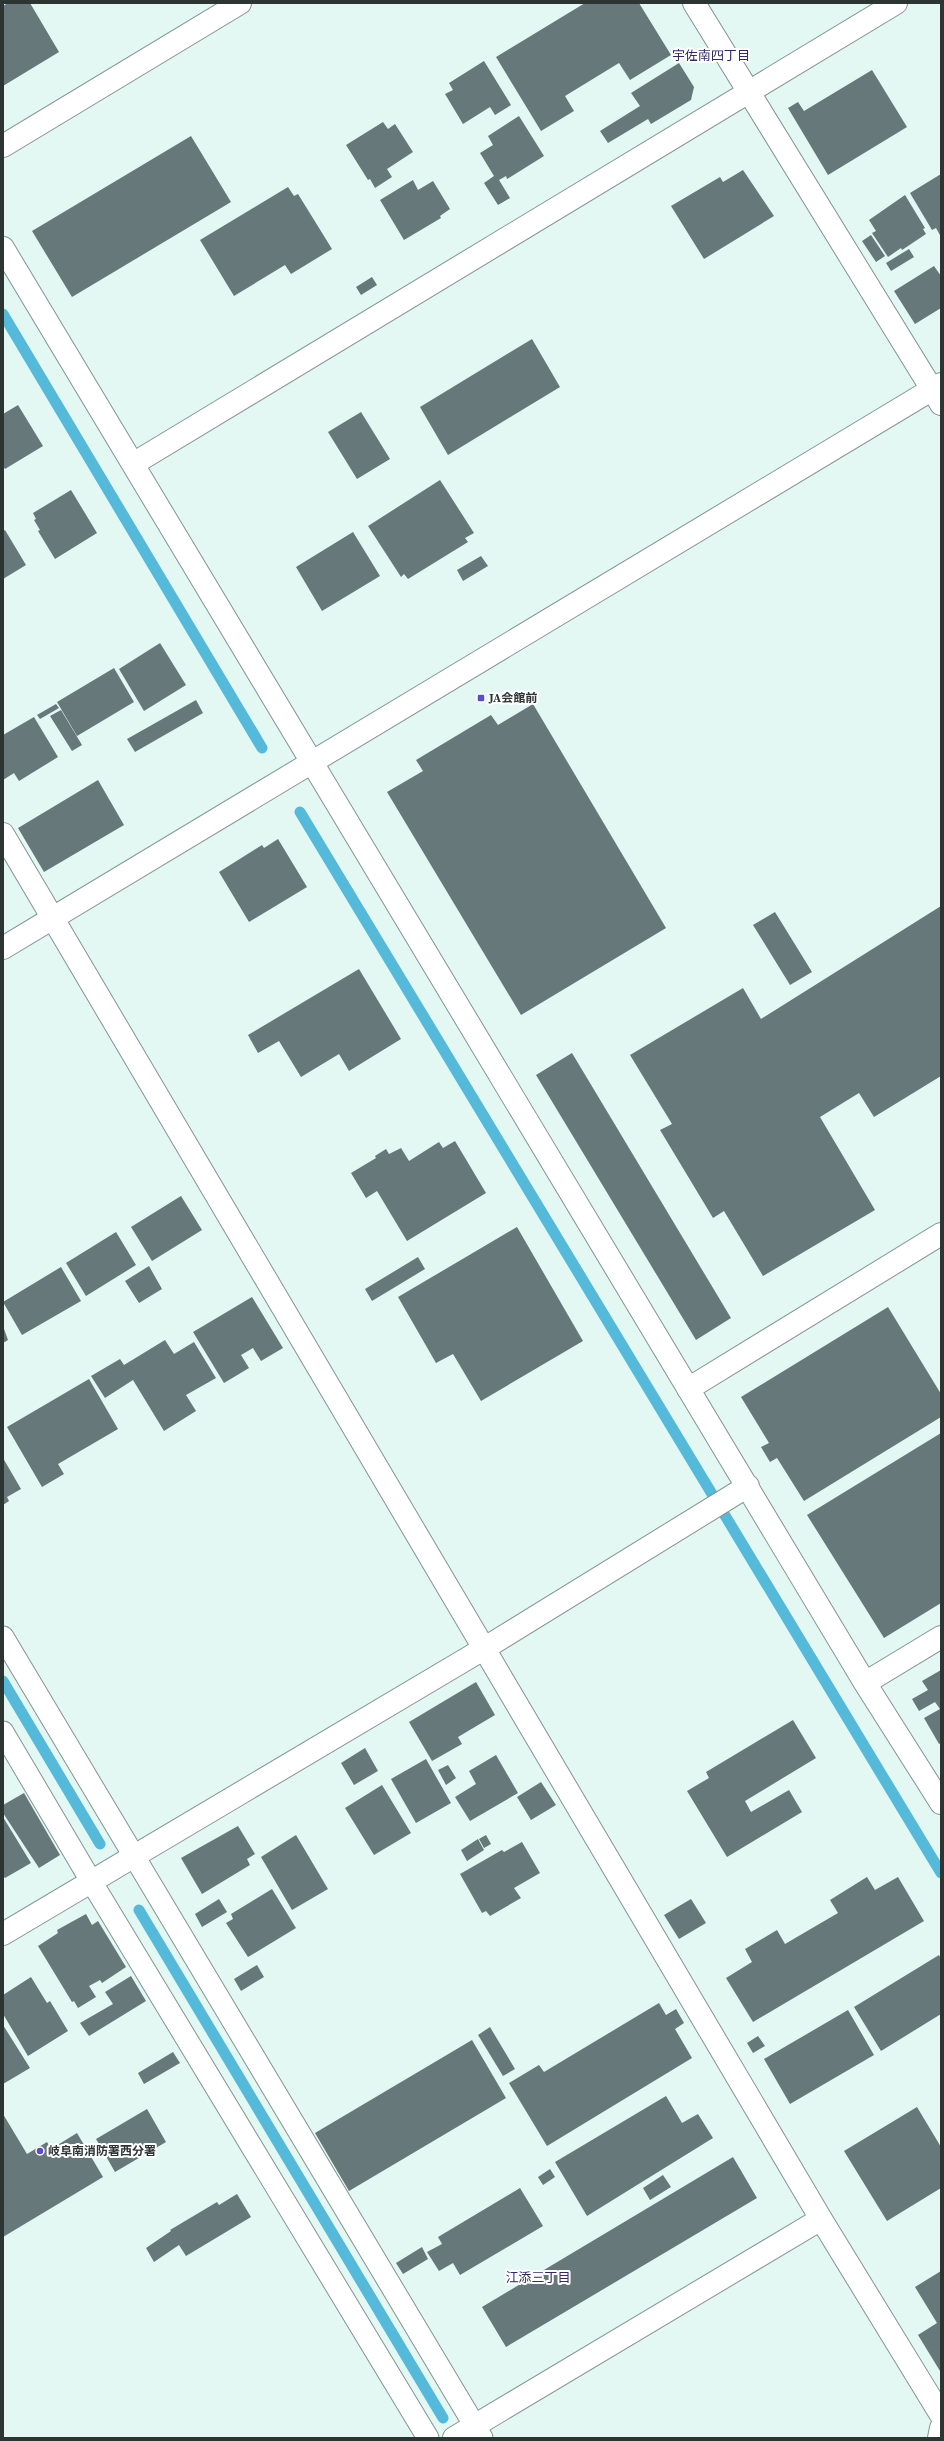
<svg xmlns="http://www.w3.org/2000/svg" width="944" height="2441" font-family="'Source Serif 4','Noto Sans JP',serif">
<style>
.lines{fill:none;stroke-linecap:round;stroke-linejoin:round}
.stream{stroke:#55b9d9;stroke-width:11}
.building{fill:#667879}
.lane-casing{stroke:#839592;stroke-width:23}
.street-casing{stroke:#839592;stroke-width:24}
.secondary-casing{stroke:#839592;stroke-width:24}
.lane{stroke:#fff;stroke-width:21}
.street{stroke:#fff;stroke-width:22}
.secondary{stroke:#fff;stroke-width:22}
.poi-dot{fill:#5e4ec6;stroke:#fff;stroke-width:1.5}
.labels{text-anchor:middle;stroke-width:4;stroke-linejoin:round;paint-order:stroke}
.poi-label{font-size:12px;font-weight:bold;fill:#2d3533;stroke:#fff;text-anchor:start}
.neighbourhood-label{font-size:13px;fill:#302a65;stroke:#fff}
</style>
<rect width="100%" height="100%" fill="#e3f7f3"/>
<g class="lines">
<!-- stream -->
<path class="stream" d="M3 314 262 748
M300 812 941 1873
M3 1681 100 1844
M139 1910 443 2418"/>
</g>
<!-- building -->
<path class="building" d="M8 3H30L59 52 3 86V6Z
M585 3H639L671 55 630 80 619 63 565 96 574 111 541 131 496 57Z
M484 61 511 105 495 115 490 107 463 124 445 94 453 90 449 83Z
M679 63 694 87 691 100 651 124 648 119 608 143 600 131 640 106 631 93Z
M872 70 907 127 828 175 788 108 798 102 804 111Z
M519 116 544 156 507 179 506 176 499 180 510 198 498 205 484 183 494 176 480 153 493 145 488 136Z
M383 122 388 129 395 124 413 152 387 169 392 177 375 188 370 179 368 180 346 145Z
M191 136 231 202 72 297 32 231Z
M743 170 774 216 704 259 671 206 720 177 723 182Z
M941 174V237L936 228 932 230 910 193Z
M413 180 418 190 433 181 450 209 440 216 441 218 404 240 380 200Z
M288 187 294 196 298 194 332 249 291 274 285 265 234 296 200 240Z
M905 195 925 228 923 229 926 234 902 250 901 248 888 257 872 233 876 231 869 220Z
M871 235 885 256 876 262 862 241Z
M909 249 914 257 891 271 886 263Z
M934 266 941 276V308L915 324 894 291Z
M372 277 377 285 361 295 356 287Z
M532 339 560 387 448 455 420 407Z
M18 405 43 446 5 469 3 466V414Z
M361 412 390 459 357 479 328 432Z
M440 480 474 533 465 538 468 542 408 579 404 574 401 577 368 526Z
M71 490 97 533 55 559 38 531 40 530 34 520 36 519 33 513Z
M5 530 26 565 3 579V531Z
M353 532 380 576 322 611 296 567Z
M481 556 488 566 463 581 457 570Z
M160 643 186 685 144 711 119 669Z
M114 668 134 702 77 736 57 702Z
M196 700 203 713 135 752 127 739Z
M56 704 59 708 40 719 37 715Z
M533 704 666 928 521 1015 387 792 423 771 416 760 491 715 498 725Z
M61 710 82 745 72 751 50 716Z
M34 717 58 757 19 781 14 773 3 780V735Z
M98 780 124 825 44 872 18 828Z
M278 839 307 887 249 922 219 872 262 845 264 848Z
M941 906V1076L874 1117 859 1093 820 1117 875 1210 763 1276 724 1211 713 1218 660 1130 672 1124 630 1055 743 988 761 1019Z
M775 912 812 972 790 985 753 925Z
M359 969 401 1039 349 1071 339 1054 301 1077 279 1041 258 1053 248 1035Z
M572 1053 731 1318 696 1340 536 1075Z
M455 1141 486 1193 407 1241 377 1191 366 1198 351 1173 376 1158 375 1156 386 1149 389 1154 401 1148 409 1161 439 1142 443 1148Z
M181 1196 202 1230 152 1261 131 1227Z
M517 1227 583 1341 481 1401 453 1354 436 1363 398 1297Z
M116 1232 136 1265 86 1296 66 1263Z
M418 1257 425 1269 372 1301 365 1289Z
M149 1266 162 1289 139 1303 125 1281Z
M61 1267 81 1301 22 1335 3 1302Z
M252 1297 283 1348 261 1361 253 1348 241 1355 249 1368 224 1383 193 1332Z
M888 1307 941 1394V1417L804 1501 777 1458 770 1462 761 1447 769 1443 741 1397Z
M3 1326 8 1340 3 1343Z
M165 1340 174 1354 194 1342 216 1378 186 1395 196 1411 164 1431 133 1380 105 1398 91 1376 120 1359 124 1365Z
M89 1379 118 1429 58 1464 64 1474 42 1487 7 1427Z
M941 1433V1603L884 1638 807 1515Z
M3 1458 21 1489 7 1497 9 1501 3 1505Z
M941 1670V1743L939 1744 924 1718 940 1709 935 1702 919 1711 912 1699 928 1690 922 1681Z
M476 1682 495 1715 458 1737 462 1744 432 1761 409 1722Z
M793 1720 816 1758 745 1801 751 1812 789 1790 802 1812 727 1857 687 1791 709 1778 706 1772Z
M365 1748 378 1771 354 1785 341 1763Z
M496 1755 518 1793 470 1821 455 1797 476 1784 469 1771Z
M426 1759 451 1803 416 1823 391 1779Z
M448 1765 456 1778 446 1785 438 1770Z
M541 1782 556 1805 531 1820 517 1797Z
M382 1785 411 1833 374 1855 345 1808Z
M24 1793 60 1855 39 1868 3 1813V1805Z
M3 1817 31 1863 5 1878 3 1876Z
M238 1826 255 1854 247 1859 250 1865 202 1894 181 1858Z
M296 1835 328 1889 292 1910 261 1857Z
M486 1835 491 1844 484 1848 479 1839Z
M478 1839 484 1850 467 1861 461 1850Z
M522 1842 540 1873 514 1888 521 1898 490 1916 486 1911 482 1913 460 1874 502 1850 504 1852Z
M867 1877 875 1890 898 1877 924 1921 753 2022 726 1978 752 1962 745 1949 777 1930 785 1944 838 1913 830 1900Z
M272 1889 296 1928 248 1957 226 1923 233 1919 231 1914Z
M219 1899 227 1912 202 1927 195 1914Z
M691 1899 706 1923 679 1939 664 1915Z
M86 1914 92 1925 98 1921 126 1967 102 1983 100 1980 89 1986 96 1997 78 2008 74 2001 72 2002 38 1946 58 1933 57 1930Z
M939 1955 941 1959V2014L881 2051 854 2007Z
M257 1965 264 1977 241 1991 234 1979Z
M131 1976 146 2001 89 2036 80 2023 113 2004 105 1992Z
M31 1977 47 2003 50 2001 68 2031 28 2056 3 2014V1995Z
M659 2003 666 2015 676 2009 684 2023 675 2029 692 2058 547 2146 509 2083 539 2065 544 2072Z
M848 2010 874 2055 790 2104 764 2059Z
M3 2025 30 2068 3 2084Z
M490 2027 515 2069 503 2076 478 2035Z
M758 2036 765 2046 753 2053 747 2043Z
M472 2040 506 2098 349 2191 315 2133Z
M173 2052 180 2063 144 2084 138 2073Z
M666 2096 682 2123 698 2114 713 2138 587 2216 555 2162Z
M917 2107 941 2147V2188L887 2221 844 2151Z
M147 2109 166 2142 115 2172 96 2139Z
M3 2114 27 2154 47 2142 51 2149 77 2133 103 2177 3 2237Z
M733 2157 757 2198 506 2347 482 2307Z
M550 2169 555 2177 543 2185 538 2177Z
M663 2175 671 2187 650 2200 643 2188Z
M520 2188 543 2226 460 2275 453 2263 439 2271 427 2252 442 2244 438 2237Z
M237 2194 251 2217 186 2256 179 2245 154 2262 146 2248 171 2231 170 2230 217 2202 219 2205Z
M422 2247 428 2259 403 2274 396 2263Z
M941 2271V2371H940L918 2335 937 2323 915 2287Z"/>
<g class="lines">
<defs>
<path id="lane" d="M3 1637 482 2438
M3 1732 91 1881 428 2438"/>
<path id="street" d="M694 3 941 404
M3 146 240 3
M3 248 865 1683 941 1803
M133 464 896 3
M3 834 821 2219 941 2415
M688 1389 941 1234
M865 1683 941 1637
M3 1934 485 1648 748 1486
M454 2438 821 2219
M939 2438 941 2428"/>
<path id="secondary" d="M3 948 941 384"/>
</defs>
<!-- lane casing -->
<use href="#lane" class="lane-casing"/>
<!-- street casing -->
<use href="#street" class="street-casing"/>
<!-- secondary casing -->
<use href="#secondary" class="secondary-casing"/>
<!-- lane -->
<use href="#lane" class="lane"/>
<!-- street -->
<use href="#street" class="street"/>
<!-- secondary -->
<use href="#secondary" class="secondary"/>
</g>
<!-- markers -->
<g class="poi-dot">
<rect x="477" y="694" width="8" height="8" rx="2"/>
<circle cx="40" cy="2151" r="4"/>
</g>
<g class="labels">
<!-- poi labels -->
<g class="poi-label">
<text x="489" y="702">JA会館前</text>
<text x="48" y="2155">岐阜南消防署西分署</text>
</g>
<!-- neighbourhood labels -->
<g class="neighbourhood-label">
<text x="711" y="60">宇佐南四丁目</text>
<text x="538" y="2282">江添三丁目</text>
</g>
</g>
<!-- border -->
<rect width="944" height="2441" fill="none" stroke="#2d3533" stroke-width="8"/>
</svg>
